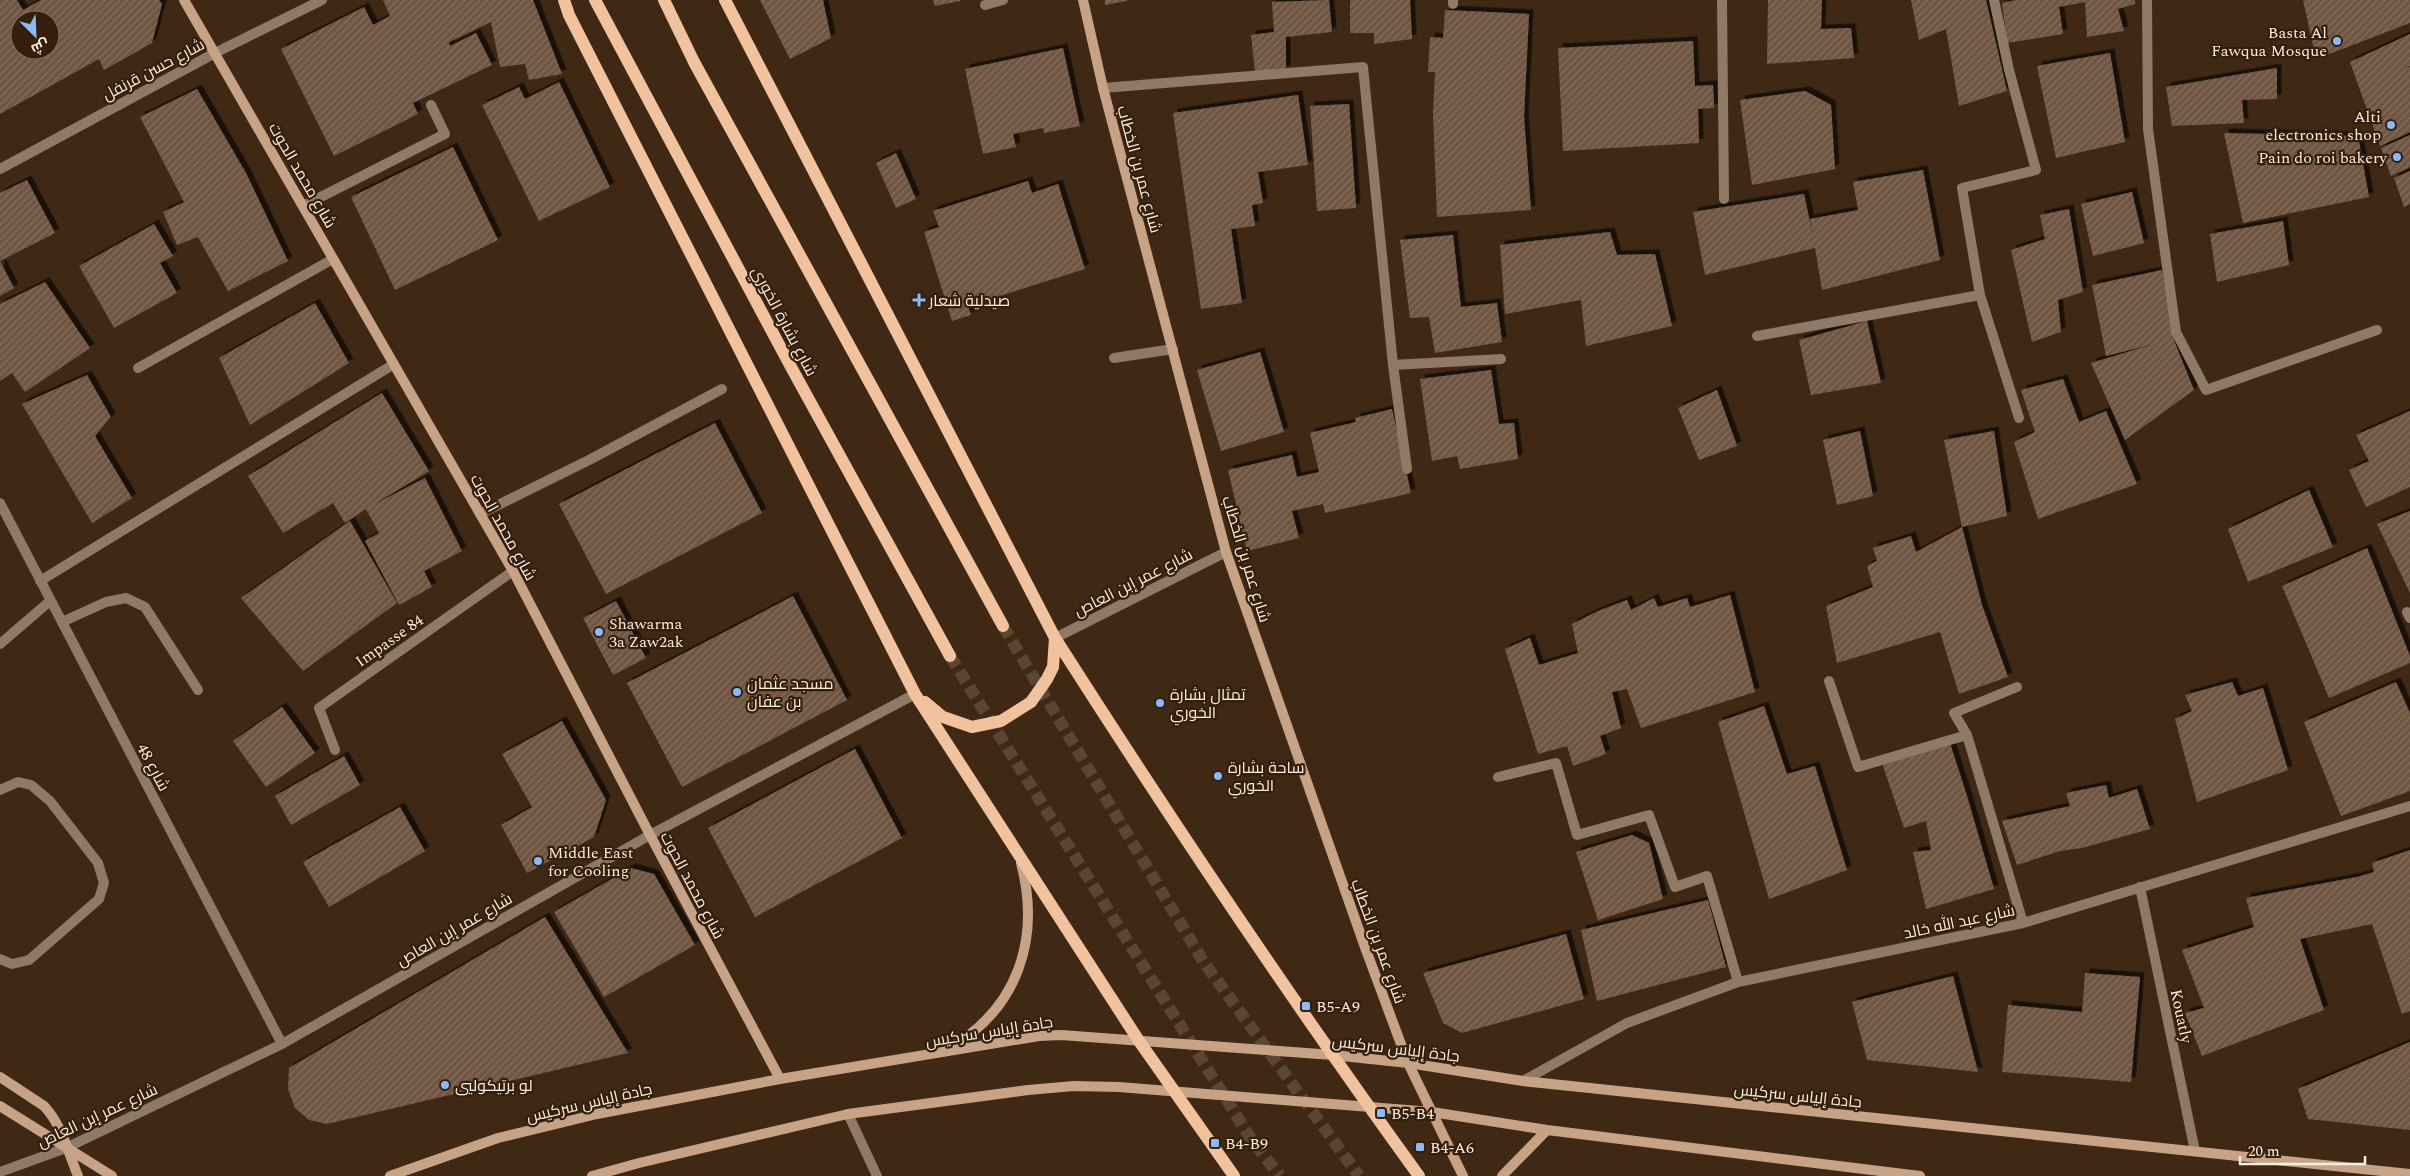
<svg xmlns="http://www.w3.org/2000/svg" width="2410" height="1176" font-family="Spectral,Cairo,serif">
<style>
.building{fill:url(#building-hatch);fill-rule:evenodd;filter:url(#shadow)}
.lines{fill:none;stroke-linecap:round;stroke-linejoin:round}
.primary-tunnel{stroke:#5b4634;stroke-width:12;stroke-dasharray:12 6;stroke-linecap:butt}
.lane{stroke:#8f7967;stroke-width:10}
.street{stroke:#8f7967;stroke-width:10}
.secondary{stroke:#c6a386;stroke-width:10}
.primary{stroke:#f0c39e;stroke-width:12}
.poi-dot{fill:#89bafc;stroke:#341f0b;stroke-width:2}
.labels{text-anchor:middle;stroke-width:4.5;stroke-linejoin:round;paint-order:stroke}
.poi-label{font-size:16px;fill:#fbede1;stroke:#341f0b;text-anchor:start}
.street-label{font-size:16px;fill:#fbede1;stroke:#341f0b}
</style>
<defs>
<pattern id="building-hatch" width="6" height="6" patternUnits="userSpaceOnUse" patternTransform="scale(1.25)"><rect width="6" height="6" fill="#6f5642"/><path d="M-1 1l2-2M0 6l6-6M5 7l2-2" fill="none" stroke="#846f5d"/></pattern>
<filter id="shadow"><feDropShadow dx="4.5" dy="-4.5" stdDeviation="0" flood-color="#0009"/></filter>
</defs>
<rect width="100%" height="100%" fill="#3f2915"/>
<!-- building -->
<path class="building" d="M0 0H17L23 10 41 0H159L162 4 152 43 104 70 99 59 0 114ZM20 20H50V50H20Z
M383 0H533L562 74 529 80 525 64 500 67 491 22 449 42 450 46 476 33 492 65 413 103 418 114 334 156 281 49 364 7 373 25 390 16Z
M760 0H823L831 38 790 59Z
M933 0H960V1L935 6Z
M1105 0H1127V1L1105 5Z
M1329 0 1332 32 1286 37V70L1255 72 1251 35 1274 32 1272 2Z
M1350 0H1410L1412 39 1374 44V33H1350Z
M1768 0H1822L1821 29 1851 28 1854 58 1767 64Z
M1911 0H1986L2007 91 1959 106 1946 29 1919 40Z
M2015 0H2135V4L2118 9 2124 31 2087 37 2085 2 2059 7 2063 34 2007 43 2002 3Z
M2303 0H2410V23L2316 59Z
M1445 10 1529 14 1524 117 1531 210 1437 217 1433 113 1435 72H1428L1430 37 1443 38Z
M2410 34V66L2405 68 2410 67V132L2380 146 2350 62Z
M1693 41 1695 86 1713 85 1714 108 1698 109 1699 143 1563 151 1558 48Z
M1063 48 1080 126 1044 133 1043 128 1013 134 1016 147 983 154 965 69Z
M2110 53 2125 142 2056 158 2037 66Z
M2277 68V99L2242 100 2244 123 2172 126 2166 87Z
M559 82 610 187 539 221 482 105 519 87 525 99Z
M197 89 246 173 288 261 228 291 198 237 177 245 163 212 184 202 140 117Z
M1805 91 1831 105 1835 169 1752 185 1740 100Z
M1298 95 1308 165 1258 172 1263 203 1252 205 1255 226 1231 229 1242 303 1201 309 1173 113Z
M1349 104 1356 208 1317 211 1310 106Z
M2224 133 2358 136 2369 197 2243 223Z
M2410 135V167L2391 176 2381 148Z
M453 147 498 240 395 290 351 197Z
M896 153 916 199 896 208 876 163Z
M1923 170 1940 260 1822 290 1815 248 1705 275 1693 212 1804 194 1813 236 1810 219 1858 210 1853 182Z
M2410 171V204L2404 207 2394 178Z
M27 180 55 233 0 261 14 288 0 296V193Z
M1028 181 1032 193 1058 184 1085 269 968 306 971 315 952 321 924 232 939 227 933 211Z
M2132 192 2144 243 2093 256 2081 204Z
M2069 209 2083 292 2058 300 2061 332 2032 342 2011 250 2045 239 2040 215Z
M2283 221 2289 265 2217 282 2210 234Z
M154 224 173 256 160 263 177 293 114 328 79 266Z
M1610 232 1617 255 1655 254 1672 326 1586 346 1581 300 1505 314 1500 245Z
M1453 235 1461 307 1497 303 1502 342 1435 353 1429 317 1410 318 1400 240Z
M2162 270 2173 338 2194 390 2125 440 2091 363 2154 344 2106 356 2092 285Z
M45 282 90 348 25 392 12 373 0 381V304Z
M315 303 349 363 250 425 219 358Z
M1867 321 1881 383 1811 395 1799 340Z
M1260 352 1284 432 1221 451 1197 370Z
M1491 370 1499 424 1514 423 1518 459 1460 469 1457 456 1432 461 1420 379Z
M87 375 111 417 95 436 132 498 92 523 22 404Z
M2063 379 2079 422 2106 411 2137 484 2038 519 2014 442 2035 432 2021 390Z
M1717 390 1737 446 1699 460 1678 408Z
M382 393 429 471 373 505 425 478 462 551 424 571 432 587 399 605 365 541 379 533 366 509 345 523 333 503 283 533 248 476Z
M1392 409 1411 493 1325 513 1323 504 1292 511 1299 538 1247 551 1228 470 1292 455 1297 477 1319 472 1310 433 1356 422 1355 418Z
M2410 411V487L2366 507 2349 470 2369 461 2356 435Z
M715 423 762 513 606 594 559 504Z
M1860 431 1873 496 1837 505 1823 440Z
M1994 431 2007 516 1962 527 1944 440Z
M2309 490 2333 547 2248 582 2228 529Z
M2410 511V593L2377 524Z
M350 521 397 603 303 671 241 598Z
M1962 527 1982 605 2008 677 1959 694 1940 632 1837 663 1826 606 1873 587 1867 566 1877 561 1873 548 1911 536 1916 552Z
M2367 548 2410 656V663L2329 698 2282 586Z
M1730 595 1755 692 1641 728 1627 689 1612 692 1621 728 1600 736 1606 754 1573 766 1567 746 1538 754 1505 649 1530 638 1539 665 1578 653 1572 624 1598 611 1627 600 1631 610 1654 598 1658 607 1687 598 1690 607Z
M793 596 847 700 682 787 627 683Z
M616 601 646 658 613 675 583 618Z
M2232 682 2238 696 2263 688 2288 770 2197 802 2175 719 2192 711 2185 695Z
M2396 682 2410 713V791L2341 816 2304 722Z
M1764 706 1787 774 1815 766 1847 870 1769 899 1718 722Z
M282 707 315 753 266 787 233 741Z
M562 721 606 800 594 837 527 873 501 825 532 807 502 754Z
M1949 740 1967 796 1994 889 1926 909 1913 852 1931 850 1926 821 1904 828 1881 760Z
M855 749 902 838 755 917 708 828Z
M344 756 360 785 291 825 275 796Z
M2106 785 2109 798 2137 789 2150 829 2082 848 2060 851 2017 865 2002 821 2070 806 2066 793Z
M400 807 425 851 329 907 303 862Z
M1632 835 1649 843 1663 899 1598 920 1576 852Z
M2410 850V1011L2402 1014 2372 924 2300 939 2324 1010 2202 1056 2185 1013 2204 1008 2182 950 2254 927 2246 898 2357 877 2374 872 2372 863Z
M631 868 654 874 695 945 604 997 554 912Z
M1708 900 1726 967 1597 1001 1581 930Z
M545 917 628 1053 327 1124 309 1120 295 1108 288 1089 289 1068Z
M1566 934 1584 999 1462 1033 1443 1023 1423 973Z
M2085 973 2140 977 2131 1082 2002 1072 2008 1005 2082 1012Z
M1953 976 1978 1072 1867 1060 1852 1002Z
M2410 1042V1130L2308 1119 2298 1089Z"/>
<g class="lines">
<!-- primary-tunnel -->
<path class="primary-tunnel" d="M1003 626 1203 961 1359 1176
M950 656 1251 1139 1280 1176"/>
<!-- lane -->
<path class="lane" d="M480 514 591 459 722 389
M62 622 106 602 126 598 145 607 198 690
M0 644 50 601
M0 790 18 782 31 785 50 801 98 863 104 883 99 899 29 960 12 964 0 959"/>
<!-- street -->
<path class="street" d="M1722 0 1724 199
M1994 0 2009 70 2036 170 1962 188 1980 295 2019 418
M2147 0 2148 129 2176 332 2206 390 2377 330
M1453 4V0
M985 5 1003 0
M1103 88 1363 67 1393 365 1407 469
M0 169 215 53 322 0
M303 206 445 134 431 105
M1757 336 1980 295
M1114 358 1173 349
M1393 365 1501 359
M138 368 333 259
M0 503 282 1044
M40 581 394 364
M2407 612 2410 618
M1055 638 1226 552
M1829 681 1858 767 1967 735 1954 713 2017 687
M1967 735 2023 923
M335 750 319 708 513 571
M1498 777 1556 763 1577 835 1649 815 1675 887 1707 876 1738 982
M2140 887 2195 1151
M1523 1081 1627 1023 1738 982 2023 923 2410 806
M848 1114 877 1176
M0 1172 66 1148 282 1044 650 835 915 694"/>
<!-- secondary -->
<path class="secondary" d="M184 0 513 571 650 835 780 1079
M1083 0 1103 88 1226 552 1366 950 1408 1063 1463 1176
M948 1049C1018 1009 1041 939 1021 863
M0 1077 44 1106C62 1125 68 1152 78 1176
M0 1106 112 1176
M390 1176 498 1138 597 1114 780 1079 1039 1036 1061 1035 1333 1055 1408 1063 1523 1081 2410 1174
M592 1176 639 1163 848 1114 1028 1090 1074 1086 1119 1087 1432 1112 1547 1130 1920 1176
M1502 1176 1547 1130"/>
<!-- primary -->
<path class="primary" d="M564 0 569 15 915 694 1139 1041 1234 1176
M595 0 791 367 950 656
M664 0 694 62 1003 626
M725 0 1055 638C1171 820 1292 1001 1419 1176
M925 702 943 717 972 727 1001 721 1031 702 1047 679 1053 667 1055 638"/>
</g>
<!-- markers -->
<g class="poi-dot">
<circle cx="2337" cy="41" r="5"/>
<circle cx="2391" cy="125" r="5"/>
<circle cx="2397" cy="157" r="5"/>
<path d="M916.5 292.5h5v5h5v5h-5v5h-5v-5h-5v-5h5z"/>
<circle cx="599" cy="632" r="5"/>
<circle cx="737" cy="692" r="5"/>
<circle cx="1160" cy="703" r="5"/>
<circle cx="1218" cy="776" r="5"/>
<circle cx="538" cy="861" r="5"/>
<rect x="1301" y="1001" width="10" height="10" rx="2.5"/>
<circle cx="445" cy="1085" r="5"/>
<rect x="1376" y="1108" width="10" height="10" rx="2.5"/>
<rect x="1210" y="1138" width="10" height="10" rx="2.5"/>
<rect x="1415" y="1142" width="10" height="10" rx="2.5"/>
</g>
<g class="labels">
<!-- poi labels -->
<g class="poi-label">
<text x="2327" y="38" text-anchor="end">Basta Al<tspan x="2327" dy="18">Fawqua Mosque</tspan></text>
<text x="2381" y="122" text-anchor="end">Alti<tspan x="2381" dy="18">electronics shop</tspan></text>
<text x="2387" y="163" text-anchor="end">Pain do roi bakery</text>
<text x="929" y="306">صيدلية شعار</text>
<text x="609" y="629">Shawarma<tspan x="609" dy="18">3a Zaw2ak</tspan></text>
<text x="747" y="689">مسجد عثمان<tspan x="747" dy="18">بن عفان</tspan></text>
<text x="1170" y="700">تمثال بشارة<tspan x="1170" dy="18">الخوري</tspan></text>
<text x="1228" y="773">ساحة بشارة<tspan x="1228" dy="18">الخوري</tspan></text>
<text x="548" y="858">Middle East<tspan x="548" dy="18">for Cooling</tspan></text>
<text x="1316" y="1012">B5-A9</text>
<text x="455" y="1091">لو برتيكوليي</text>
<text x="1391" y="1119">B5-B4</text>
<text x="1225" y="1149">B4-B9</text>
<text x="1430" y="1153">B4-A6</text>
</g>
<!-- street labels -->
<g class="street-label">
<text transform="translate(153 69) rotate(-28)" y="6">شارع حسن قرنفل</text>
<text transform="translate(1140 169) rotate(75)" y="6">شارع عمر بن الخطاب</text>
<text transform="translate(303 175) rotate(60)" y="6">شارع محمد الحوت</text>
<text transform="translate(785 321) rotate(62)" y="6">شارع بشارة الخوري</text>
<text transform="translate(504 527) rotate(61)" y="6">شارع محمد الحوت</text>
<text transform="translate(1247 559) rotate(73)" y="6">شارع عمر بن الخطاب</text>
<text transform="translate(1133 582) rotate(-27)" y="6">شارع عمر إبن العاص</text>
<text transform="translate(389 640) rotate(-35)" y="6">Impasse 84</text>
<text transform="translate(154 767) rotate(62)" y="6">شارع 48</text>
<text transform="translate(693 885) rotate(62)" y="6">شارع محمد الحوت</text>
<text transform="translate(1959 921) rotate(-12)" y="6">شارع عبد الله خالد</text>
<text transform="translate(454 929) rotate(-30)" y="6">شارع عمر إبن العاص</text>
<text transform="translate(1379 941) rotate(70)" y="6">شارع عمر بن الخطاب</text>
<text transform="translate(2182 1016) rotate(78)" y="6">Kouatly</text>
<text transform="translate(989 1031) rotate(-9)" y="6">جادة إلياس سركيس</text>
<text transform="translate(1396 1048) rotate(7)" y="6">جادة إلياس سركيس</text>
<text transform="translate(1798 1095) rotate(6)" y="6">جادة إلياس سركيس</text>
<text transform="translate(589 1102) rotate(-13)" y="6">جادة إلياس سركيس</text>
<text transform="translate(97 1115) rotate(-25)" y="6">شارع عمر إبن العاص</text>
</g>
</g>
<!-- north arrow -->
<g transform="translate(35 35) rotate(156)"><circle r="24" fill="#341f0b" stroke="#847161"/>
<path d="M0-4L9 19L0 12L-9 19Z" fill="#89bafc"/>
<text y="-8" font-size="14" font-weight="bold" text-anchor="middle" fill="#fbede1">ش</text>
</g>
<!-- scale -->
<path d="M2240 1156v8h125v-8" fill="none" stroke="#fbede1" stroke-width="2.5"/>
<text x="2248" y="1156" font-size="15" fill="#fbede1" stroke="#341f0b" stroke-width="4" paint-order="stroke">20 m</text>
</svg>
